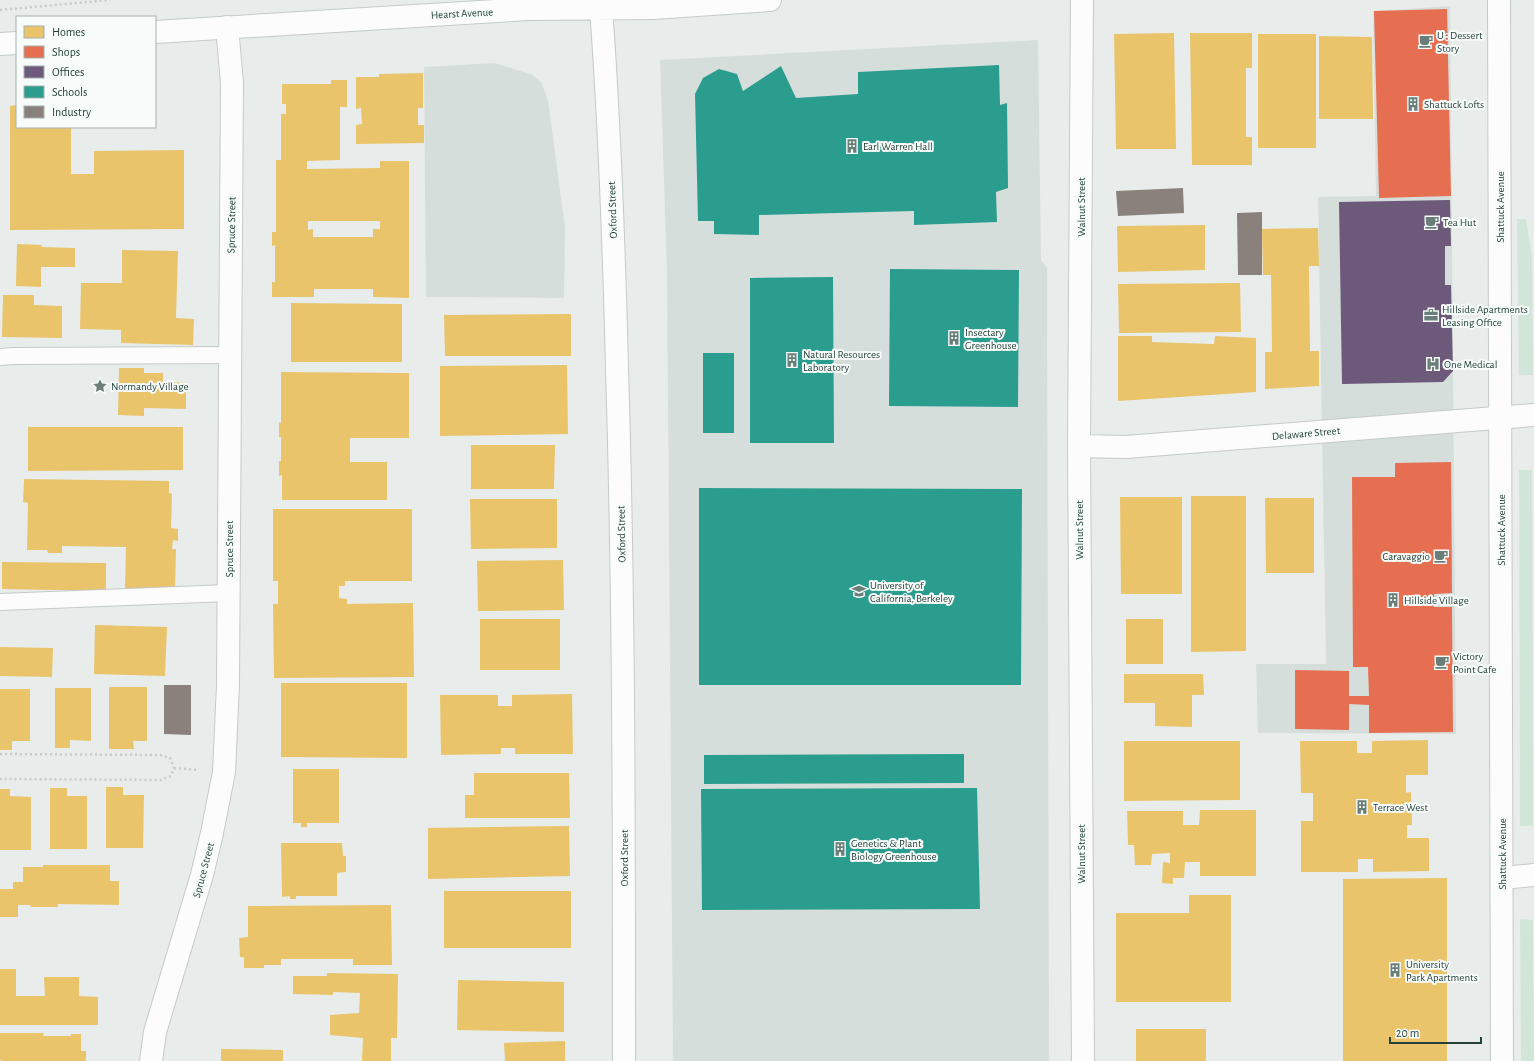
<svg xmlns="http://www.w3.org/2000/svg" width="1534" height="1061" font-family="'Alegreya Sans',sans-serif">
<style>
.built{fill:#d6dedb}
.green{fill:#d1e6d8}
.homes{fill:#e9c46a;fill-rule:evenodd}
.shops{fill:#e76f51}
.offices{fill:#6d597a}
.schools{fill:#2a9d8f}
.industry{fill:#8a817c}
.lines{fill:none;stroke-linecap:round;stroke-linejoin:round}
.lane-casing{stroke:#c5cac8;stroke-width:18}
.street-casing{stroke:#c5cac8;stroke-width:24}
.secondary-casing{stroke:#c3cbc8;stroke-width:24}
.path{stroke:#c3ccca;stroke-width:2.5;stroke-dasharray:2 3;stroke-linecap:butt}
.lane{stroke:#fcfcfc;stroke-width:16}
.street{stroke:#fcfcfc;stroke-width:22}
.secondary{stroke:#fcfcfc;stroke-width:22}
.labels{text-anchor:middle;stroke-width:4;stroke-linejoin:round;paint-order:stroke}
.street-label{font-size:11px;fill:#24423a;stroke:#f7fbf9}
.poi-label{font-size:11px;fill:#24423a;stroke:#f7fbf9;text-anchor:start}
</style>
<rect width="100%" height="100%" fill="#e8edeb"/>
<!-- built -->
<path class="built" d="M1450 6 1456 734 1258 733 1256 664H1326L1318 197 1376 196 1373 11Z
M1038 40 1041 260 1047 267 1049 1061H673L667 272 660 60Z
M495 63 533 75 541 82 548 100 565 228 564 298 426 297 424 67Z"/>
<!-- green -->
<path class="green" d="M1517 219H1526L1532 256 1533 375H1519Z
M1519 470H1532L1533 826H1520Z
M1520 919 1533 920 1534 1061H1521Z"/>
<!-- homes -->
<path class="homes" d="M1174 33 1176 149H1116L1114 34Z
M1190 33H1252V68H1246V137H1252V165H1192Z
M1258 34H1316V148H1258Z
M1319 36 1372 37 1373 119H1319Z
M423 73V108H418V125H424V143L356 144V125L362 124 361 108 356 109V77H379V74Z
M331 80H347V107H340V160L307 161V169L380 168V161H409V298L373 297V289H314V297H272V282H275V245L272 246V232H276V160H281V114H286V104H282V84H331ZM308 221H380V229H373V237H313V229L308 230Z
M17 105V127H71V174H94V151L184 150V229L10 230V106Z
M1205 225V270L1118 272 1117 226Z
M1318 228 1319 266H1309V274L1310 351H1319V386L1265 389V352H1272L1271 275H1263L1262 229Z
M17 244 42 245 41 247 75 248V267H41V287L16 286Z
M122 250 178 251 176 318 194 319 193 345 121 343V330L80 329 81 283H122Z
M1240 283 1241 332 1119 333 1118 284Z
M3 295H34V305L62 306V338L2 337Z
M291 303 402 304V362H291Z
M571 314V356H445L444 315Z
M1118 336H1152V342L1214 344 1215 336 1256 338V392L1118 401Z
M567 365 568 434 440 436V366Z
M119 368H144V373H163V382L186 383V409L144 408V416L118 415Z
M281 372 409 373V438H350V462H387V500H282V475L279 476V461H281V437H279V422L281 423Z
M28 427H183V470L28 471Z
M471 445H555L554 489H471Z
M24 479 169 481V493L172 494 171 528 178 529V541L173 540 172 549H176L175 589 125 588 126 547 62 546V553H48L47 550H27L28 503 23 502Z
M1191 496H1246V651L1191 652Z
M1120 497H1182V594H1121Z
M1265 498H1314V573H1266Z
M470 499H557V548L471 549Z
M273 509H412V581H345V586H339V598L347 599V604L413 603 414 677 274 678 273 604H278V581H273Z
M563 560 564 610 478 611 477 561Z
M2 562 106 563V591L2 589Z
M480 619H560V670H480Z
M1126 619H1163V664H1126Z
M95 625 167 627 165 676 94 674Z
M0 647 53 648 52 677 0 676Z
M1124 674H1203L1204 695H1192V727L1155 726V703H1124Z
M281 683H407V758L281 757Z
M109 687H147V741H133L134 749H109Z
M55 688H91V741L70 740V748H55Z
M0 689H30V741H12V750H0Z
M572 694 573 754H515V748H501V754L441 755 440 695H498V706H512V695Z
M1428 740V775H1406V793L1411 792 1412 825H1407V838H1429V871L1373 872V859H1358V872H1301V821H1313V793H1301L1300 741H1357V753H1372V741Z
M1124 741H1240V800L1124 801Z
M293 769H339V823H307V827H301V823H293Z
M474 773H569L570 818H465V795H474Z
M106 787H123V795H144L143 848H106Z
M50 788H67V796H87V849H50Z
M0 789H10V796L31 797V850H0Z
M1200 810H1256V876H1200V862H1185L1184 878H1173V884L1162 883 1163 862 1170 863V853L1152 854 1151 865H1135L1134 845H1128L1127 811H1183V825H1199Z
M569 826 570 876 428 879V828Z
M281 843H342L343 856H346V872L337 873V896H296V899H290V896L282 897Z
M43 865H110V881H119V905L58 904V907H31L30 905H18V917H0V889H13V882H23V867H43Z
M1447 878V1061H1343V879Z
M444 891H571V948H444Z
M1189 895H1231V1002H1116V913H1189Z
M391 905 392 965H353V959H281V965H264V968H244V957H240L239 938 248 937V906Z
M0 969H16V996H45L44 977H79V996L98 997V1025H0Z
M327 973 398 974 397 1038H391V1061H362L363 1038 330 1035V1015L359 1013 360 993 333 992V995L293 994V976H327Z
M458 980 564 982V1032L457 1030Z
M1136 1029H1206V1061H1136Z
M0 1033H44L43 1036H71V1034H81V1051H86V1061H2L0 1060Z
M565 1041V1061H505L504 1043Z
M221 1049 283 1050V1061H221Z"/>
<!-- shops -->
<path class="shops" d="M1447 9 1451 196 1379 198 1374 11Z
M1451 462 1452 593 1434 594V607H1452L1453 732 1369 733V705L1349 704V730L1295 729V670L1349 671V696H1369L1368 667H1353L1352 477H1395V463Z"/>
<!-- offices -->
<path class="offices" d="M1450 200 1451 246H1445V285H1451L1453 371 1443 382 1342 384 1339 202Z"/>
<!-- schools -->
<path class="schools" d="M999 65 1000 105 1007 103 1008 188 996 192 997 222 914 225V211L759 215V235L714 234V221H698L695 94 703 78 719 69 737 74 743 91 781 66 796 98 858 94V72Z
M890 269 1019 270 1018 407 889 406Z
M833 277 834 443H750V278Z
M703 353H734V433H703Z
M699 488 1022 489 1021 685H699Z
M964 754V783L704 784V755Z
M977 788 980 909 702 910 701 789Z"/>
<!-- industry -->
<path class="industry" d="M1183 188 1184 213 1118 216 1116 191Z
M1262 212V275H1238L1237 213Z
M164 685H191V735L164 734Z"/>
<g class="lines">
<defs>
<path id="lane" d="M0 357 13 356 229 355
M0 602 229 593"/>
<path id="street" d="M1082 0 1079 446 1083 1061
M1079 446 1126 447 1534 415
M1502 878 1534 875
M151 1061 155 1032 202 875 212 833 224 772 228 685 232 83 227 27"/>
<path id="secondary" d="M604 0 601 8C610 128 614 248 617 368 624 599 624 830 624 1061
M1499 0 1502 1061
M155 32 528 9 653 8 770 0
M0 44 17 43"/>
</defs>
<!-- lane casing -->
<use href="#lane" class="lane-casing"/>
<!-- street casing -->
<use href="#street" class="street-casing"/>
<!-- secondary casing -->
<use href="#secondary" class="secondary-casing"/>
<!-- path -->
<path class="path" d="M0 10 110 0
M0 754 160 755 170 758 174 768 171 776 161 780 0 779
M174 768 198 770"/>
<!-- lane -->
<use href="#lane" class="lane"/>
<!-- street -->
<use href="#street" class="street"/>
<!-- secondary -->
<use href="#secondary" class="secondary"/>
</g>
<!-- icons -->
<defs>
<symbol id="cafe-bare" viewBox="-9 -9 18 18"><path d="M-5.5-4.5H6V0H3Q3 3.5 0 3.5H-2.5Q-5.5 3.5-5.5 0ZM3-3.2v2h1.7v-2ZM-6 4.5H4V6H-6Z" fill="#697e78" stroke="#f7fbf9" stroke-width="2.5" paint-order="stroke"/></symbol>
<symbol id="building-bare" viewBox="-9 -9 18 18"><path d="M-4-6H4V6H1V3H-1V6H-4ZM-2.5-4.3h1.7v1.8h-1.7ZM.8-4.3h1.7v1.8H.8ZM-2.5-1h1.7V.8h-1.7ZM.8-1h1.7V.8H.8Z" fill="#697e78" stroke="#f7fbf9" stroke-width="2.5" paint-order="stroke"/></symbol>
<symbol id="office-bare" viewBox="-9 -9 18 18"><path d="M-6-3h4V-5.5h4V-3h4V5H-6ZM-1-4.5V-3h2v-1.5ZM-6 0V1H6V0Z" fill="#697e78" stroke="#f7fbf9" stroke-width="2.5" paint-order="stroke"/></symbol>
<symbol id="hospital-bare" viewBox="-9 -9 18 18"><path d="M-5-5h3v3.5h4V-5h3V5h-3V1.5h-4V5h-3Z" fill="#697e78" stroke="#f7fbf9" stroke-width="2.5" paint-order="stroke"/></symbol>
<symbol id="sight-bare" viewBox="-9 -9 18 18"><path d="M0-6L1.8-2.2L6-1.7L2.9 1.2L3.7 5.4L0 3.3L-3.7 5.4L-2.9 1.2L-6-1.7L-1.8-2.2Z" fill="#697e78" stroke="#f7fbf9" stroke-width="2.5" paint-order="stroke"/></symbol>
<symbol id="university-bare" viewBox="-9 -9 18 18"><path d="M0-5L7-2L0 1L-7-2ZM-4 1L0 2.5L4 1V4Q0 6-4 4Z" fill="#697e78" stroke="#f7fbf9" stroke-width="2.5" paint-order="stroke"/></symbol>
</defs>
<g fill-rule="evenodd">
<use href="#cafe-bare" x="1416" y="31" width="20" height="20"/>
<use href="#building-bare" x="1403" y="94" width="20" height="20"/>
<use href="#building-bare" x="842" y="136" width="20" height="20"/>
<use href="#cafe-bare" x="1422" y="212" width="20" height="20"/>
<use href="#office-bare" x="1421" y="305" width="20" height="20"/>
<use href="#building-bare" x="944" y="328" width="20" height="20"/>
<use href="#building-bare" x="782" y="350" width="20" height="20"/>
<use href="#hospital-bare" x="1423" y="354" width="20" height="20"/>
<use href="#sight-bare" x="90" y="376" width="20" height="20"/>
<use href="#cafe-bare" x="1431" y="546" width="20" height="20"/>
<use href="#university-bare" x="849" y="581" width="20" height="20"/>
<use href="#building-bare" x="1383" y="590" width="20" height="20"/>
<use href="#cafe-bare" x="1432" y="652" width="20" height="20"/>
<use href="#building-bare" x="1352" y="797" width="20" height="20"/>
<use href="#building-bare" x="830" y="839" width="20" height="20"/>
<use href="#building-bare" x="1385" y="960" width="20" height="20"/>
</g>
<g class="labels">
<!-- street labels -->
<g class="street-label">
<text transform="translate(462 13) rotate(-3)" y="4">Hearst Avenue</text>
<text transform="translate(1081 207) rotate(-90)" y="4">Walnut Street</text>
<text transform="translate(1500 207) rotate(-90)" y="4">Shattuck Avenue</text>
<text transform="translate(612 210) rotate(-92)" y="4">Oxford Street</text>
<text transform="translate(231 225) rotate(-89)" y="4">Spruce Street</text>
<text transform="translate(1306 433) rotate(-5)" y="4">Delaware Street</text>
<text transform="translate(1079 530) rotate(-90)" y="4">Walnut Street</text>
<text transform="translate(1501 530) rotate(-90)" y="4">Shattuck Avenue</text>
<text transform="translate(621 534) rotate(-91)" y="4">Oxford Street</text>
<text transform="translate(229 549) rotate(-90)" y="4">Spruce Street</text>
<text transform="translate(1081 854) rotate(-90)" y="4">Walnut Street</text>
<text transform="translate(1502 854) rotate(-90)" y="4">Shattuck Avenue</text>
<text transform="translate(624 858) rotate(-90)" y="4">Oxford Street</text>
<text transform="translate(203 870) rotate(-75)" y="4">Spruce Street</text>
</g>
<!-- poi labels -->
<g class="poi-label">
<text x="1437" y="39">U : Dessert<tspan x="1437" dy="13">Story</tspan></text>
<text x="1424" y="108">Shattuck Lofts</text>
<text x="863" y="150">Earl Warren Hall</text>
<text x="1443" y="226">Tea Hut</text>
<text x="1442" y="313">Hillside Apartments<tspan x="1442" dy="13">Leasing Office</tspan></text>
<text x="965" y="336">Insectary<tspan x="965" dy="13">Greenhouse</tspan></text>
<text x="803" y="358">Natural Resources<tspan x="803" dy="13">Laboratory</tspan></text>
<text x="1444" y="368">One Medical</text>
<text x="111" y="390">Normandy Village</text>
<text x="1430" y="560" text-anchor="end">Caravaggio</text>
<text x="870" y="589">University of<tspan x="870" dy="13">California, Berkeley</tspan></text>
<text x="1404" y="604">Hillside Village</text>
<text x="1453" y="660">Victory<tspan x="1453" dy="13">Point Cafe</tspan></text>
<text x="1373" y="811">Terrace West</text>
<text x="851" y="847">Genetics &amp; Plant<tspan x="851" dy="13">Biology Greenhouse</tspan></text>
<text x="1406" y="968">University<tspan x="1406" dy="13">Park Apartments</tspan></text>
</g>
</g>
<!-- legend -->
<rect x="16" y="16" width="140" height="112" fill="#f7fbf9" stroke="#a3b1ad"/>
<rect x="24" y="26" width="20" height="12" fill="#e9c46a" stroke="#a3b1ad"/>
<text x="52" y="36" font-size="12" fill="#24423a">Homes</text>
<rect x="24" y="46" width="20" height="12" fill="#e76f51" stroke="#a3b1ad"/>
<text x="52" y="56" font-size="12" fill="#24423a">Shops</text>
<rect x="24" y="66" width="20" height="12" fill="#6d597a" stroke="#a3b1ad"/>
<text x="52" y="76" font-size="12" fill="#24423a">Offices</text>
<rect x="24" y="86" width="20" height="12" fill="#2a9d8f" stroke="#a3b1ad"/>
<text x="52" y="96" font-size="12" fill="#24423a">Schools</text>
<rect x="24" y="106" width="20" height="12" fill="#8a817c" stroke="#a3b1ad"/>
<text x="52" y="116" font-size="12" fill="#24423a">Industry</text>
<!-- scale -->
<path d="M1390 1037v6h91v-6" fill="none" stroke="#24423a" stroke-width="2"/>
<text x="1396" y="1037" font-size="12" fill="#24423a" stroke="#f7fbf9" stroke-width="3" paint-order="stroke">20 m</text>
</svg>
